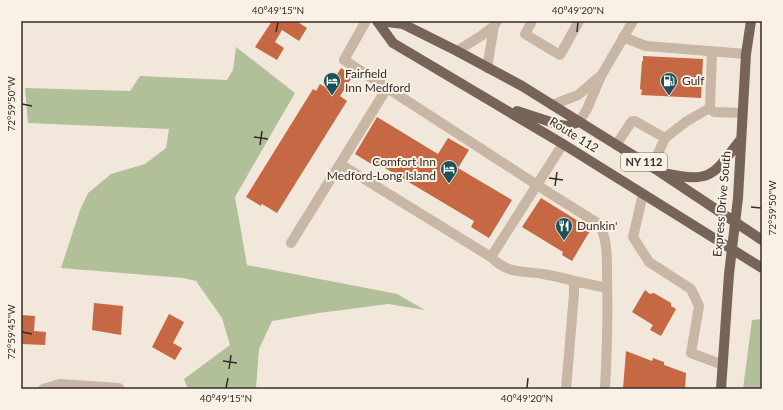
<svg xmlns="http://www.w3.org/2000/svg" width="783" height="410" font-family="Lato,sans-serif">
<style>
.green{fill:#b2c09a}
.building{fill:#c66844}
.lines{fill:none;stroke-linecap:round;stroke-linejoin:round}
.minor{stroke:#c9b7a6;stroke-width:10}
.major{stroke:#776458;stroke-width:10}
.ticks{fill:none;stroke:#352c27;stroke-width:1.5}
.labels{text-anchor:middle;stroke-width:4;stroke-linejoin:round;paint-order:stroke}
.shield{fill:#f9f1e6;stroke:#706760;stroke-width:1}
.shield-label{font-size:11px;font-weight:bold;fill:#352c27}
.poi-label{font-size:12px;fill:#352c27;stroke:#f9f1e6;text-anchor:start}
.street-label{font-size:12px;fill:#352c27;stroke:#f9f1e6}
.neatline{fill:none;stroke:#352c27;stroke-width:1.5}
.ticks-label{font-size:10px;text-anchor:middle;fill:#352c27}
</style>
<rect width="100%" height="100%" fill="#f1e7da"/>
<!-- green -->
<path class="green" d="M236 47 295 93 235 197 247 265 397 294 425 310 388 304 319 313 272 321 259 349 256 389H188L184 379 230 345 222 318 196 281 183 278 61 268 80 210 88 193 111 174 145 164 166 148 169 129 28 123 25 88 130 91 140 76 227 80 233 70Z
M762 319V389H743L752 320Z"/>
<!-- building -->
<path class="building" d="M272 21H296L307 28 299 41 282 30 275 42 284 48 277 60 255 47Z
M643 56 703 59 701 98 641 95 642 90 640 89 642 61H643Z
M341 68 353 76 340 96 347 101 277 213 262 204 261 206 246 197 313 89 316 91 320 84 328 89Z
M377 117 438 154 448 138 469 150 458 168 512 200 489 238 471 227 474 221 375 162 373 165 355 154Z
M541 198 591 229 572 261 562 255 563 252 522 227Z
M645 290 650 294 654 293 671 303V306L676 309 661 336 650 330 653 325 632 312Z
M94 303 123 306 121 335 92 330Z
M169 314 184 322 173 343 182 348 175 360 152 347Z
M21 315 35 316 34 331 46 332 45 345 21 344Z
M626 351 652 361 653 358 664 362V365L686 373 685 389H623Z"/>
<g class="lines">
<!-- minor -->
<path class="minor" d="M366 21 344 60 551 194 599 224C608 240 607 260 607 278 608 315 607 352 605 389
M532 21 525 34 560 55 579 21
M623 37 646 46 746 54
M457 51 481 36 494 26
M712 52 710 108 714 112 742 113
M487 68 494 26 497 21
M387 88 340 164 491 257 563 144
M552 105 578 95 599 77
M579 122 587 109 601 76 633 21
M616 145 632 121H635L665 138
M652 167 665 138 687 121 710 108
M643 194 633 237 649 262 691 289 699 306 691 353 723 365
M291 243 340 164
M491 257C509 275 521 270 543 274 554 276 564 278 574 281
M43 389 60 384 119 388
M566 389 574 294V281L607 288"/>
<!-- major -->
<path class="major" d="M377 21 393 43 563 144 762 268
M380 21 403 24 457 51 522 86 660 172 762 240
M517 111 560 125 567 126 579 122
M668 174C713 184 715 172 741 139
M721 389 729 274 738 198 746 54 751 21"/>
</g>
<!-- ticks -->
<path class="ticks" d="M276 32 278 22M577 32 578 22M22 104 32 106M254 137 268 139M260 145 262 131M549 178 563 180M555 186 557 172M751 207 761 208M22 332 32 334M223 361 237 363M229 369 231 355M226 388 228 378M527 388 528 378"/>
<!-- icons -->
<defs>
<symbol id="hotel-pin" viewBox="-11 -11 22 30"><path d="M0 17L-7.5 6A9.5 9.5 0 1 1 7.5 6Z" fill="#1d5157" stroke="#f9f1e6"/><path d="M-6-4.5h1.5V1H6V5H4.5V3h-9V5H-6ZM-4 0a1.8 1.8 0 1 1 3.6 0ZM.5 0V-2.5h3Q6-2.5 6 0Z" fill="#fff"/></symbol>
<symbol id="fuel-pin" viewBox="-11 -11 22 30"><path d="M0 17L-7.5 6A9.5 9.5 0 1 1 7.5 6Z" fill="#1d5157" stroke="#f9f1e6"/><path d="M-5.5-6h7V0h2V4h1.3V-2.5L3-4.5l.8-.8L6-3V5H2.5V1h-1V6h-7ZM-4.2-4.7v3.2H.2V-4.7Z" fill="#fff"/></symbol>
<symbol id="restaurant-pin" viewBox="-11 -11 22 30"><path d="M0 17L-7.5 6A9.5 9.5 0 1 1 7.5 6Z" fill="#1d5157" stroke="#f9f1e6"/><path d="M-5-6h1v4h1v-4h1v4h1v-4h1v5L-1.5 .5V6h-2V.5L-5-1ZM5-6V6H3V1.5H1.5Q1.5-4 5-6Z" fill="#fff"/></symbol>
</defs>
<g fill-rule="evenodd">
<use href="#hotel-pin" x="322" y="71" width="20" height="27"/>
<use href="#fuel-pin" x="659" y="71" width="20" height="27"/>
<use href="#hotel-pin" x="439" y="159" width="20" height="27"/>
<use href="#restaurant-pin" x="554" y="216" width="20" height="27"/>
</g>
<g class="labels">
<!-- shield labels -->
<rect class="shield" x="621" y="153" width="46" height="18" rx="3"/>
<g class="shield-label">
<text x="644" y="166">NY 112</text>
</g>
<!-- poi labels -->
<g class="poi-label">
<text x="345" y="78">Fairfield<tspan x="345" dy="14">Inn Medford</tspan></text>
<text x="682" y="85">Gulf</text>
<text x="436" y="166" text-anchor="end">Comfort Inn<tspan x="436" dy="14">Medford-Long Island</tspan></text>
<text x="577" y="230">Dunkin'</text>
</g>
<!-- street labels -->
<g class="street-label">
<text transform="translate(574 135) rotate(32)" y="4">Route 112</text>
<text transform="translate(722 204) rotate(-85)" y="4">Express Drive South</text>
</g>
</g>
<!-- border -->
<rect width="783" height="410" fill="none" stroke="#f9f1e6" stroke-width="44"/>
<rect x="22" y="22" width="739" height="366" class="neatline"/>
<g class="ticks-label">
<text x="278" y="14">40°49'15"N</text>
<text x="578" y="14">40°49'20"N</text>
<text transform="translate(11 104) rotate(-90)" y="4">72°59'50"W</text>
<text transform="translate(772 208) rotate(-90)" y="4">72°59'50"W</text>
<text transform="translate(11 332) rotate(-90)" y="4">72°59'45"W</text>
<text x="226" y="402">40°49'15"N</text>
<text x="527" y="402">40°49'20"N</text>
</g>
</svg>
